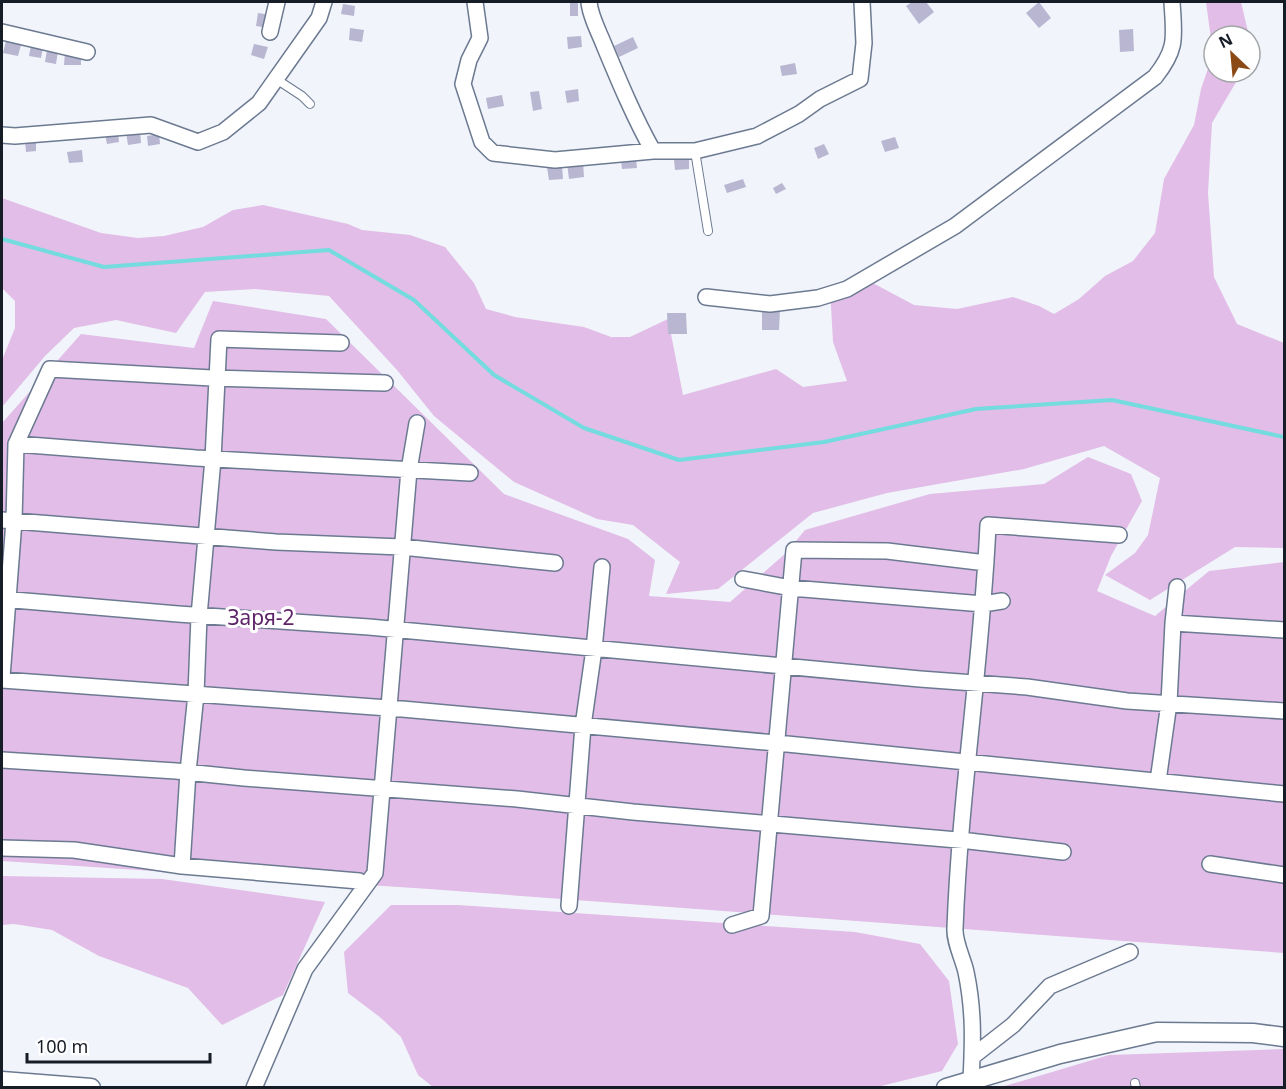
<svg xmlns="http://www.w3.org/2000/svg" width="1286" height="1089" font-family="'Noto Sans',sans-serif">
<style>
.green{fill:#e1bde7}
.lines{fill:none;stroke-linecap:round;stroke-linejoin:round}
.stream{stroke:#74dbde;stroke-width:4}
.building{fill:#b9b6d2}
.service-casing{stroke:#6c7a91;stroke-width:10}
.minor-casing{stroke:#6c7a91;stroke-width:18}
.tertiary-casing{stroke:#6c7a91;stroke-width:21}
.service{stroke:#fff;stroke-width:8}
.minor{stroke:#fff;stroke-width:15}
.tertiary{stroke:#fff;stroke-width:18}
.labels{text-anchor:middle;stroke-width:6;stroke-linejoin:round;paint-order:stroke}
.park-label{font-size:21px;fill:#5e2469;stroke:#fff}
</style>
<rect width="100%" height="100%" fill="#f1f4fa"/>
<!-- green -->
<path class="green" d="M1206 2H1241L1249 36H1214V72H1242L1212 123 1208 193 1214 277 1237 324 1284 343V548L1235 547 1150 600 1105 575 1135 553 1148 535 1160 478 1104 446 1024 469 887 493 813 513 718 589 666 594 680 562 633 525 597 519 514 482 434 416 397 370 329 296 255 289 205 292 176 333 116 320 74 328 45 356 2 407V360L15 328V301L2 288V198L101 233 138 238 164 236 203 227 233 210 263 205 348 224 362 230 410 235 445 247 474 283 486 309 515 317 584 327 611 337H630L668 319 683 395 776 369 803 387 847 381 833 342 830 288 871 282 914 305 957 309 1013 297 1039 306 1054 314 1079 299 1105 276 1133 261 1155 233 1164 179 1194 125 1201 89 1213 54Z
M213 301 326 319 504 494 628 539 655 560 649 596 730 602 786 553 805 530 930 494 1044 484 1088 457 1131 474 1142 501 1111 556 1097 591 1155 616 1209 571 1284 562V953L429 889 2 861V423L81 334 194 348Z
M2 876 162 879 325 902 283 995 222 1025 188 988 99 956 52 930 14 924 2 925Z
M391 905H458L855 932 920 944 949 981 958 1044 942 1071 877 1087H433L418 1075 401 1037 381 1018 348 993 344 952Z
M1284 1049V1087L998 1088 1109 1055Z"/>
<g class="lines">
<!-- stream -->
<path class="stream" d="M2 239 104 267 329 250 414 300 494 375 584 428 679 460 824 442 976 409 1112 400 1284 437"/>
</g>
<!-- building -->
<path class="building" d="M912 2H926L934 12 919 24 906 6Z
M1039 2 1051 18 1039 28 1026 13Z
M570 3H578V16H570Z
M343 4 355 6 354 16 341 14Z
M258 13 271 15 268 28 256 26Z
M350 28 364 30 362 42 349 40Z
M1133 29 1134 51 1120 52 1119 30Z
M581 36 582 47 568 49 567 37Z
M633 37 638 48 619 57 614 46Z
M6 41 21 45 18 56 3 53Z
M254 44 268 47 264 59 251 55Z
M31 45 43 47 41 58 29 56Z
M47 50 58 51 56 64 45 62Z
M65 52 81 53V65H64Z
M795 63 797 74 782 76 780 66Z
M578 89 579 101 567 103 565 91Z
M539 91 542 109 533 111 530 92Z
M502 95 504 106 488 109 486 98Z
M140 130 141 143 128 145 126 132Z
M118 133 119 142 107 144 105 134Z
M159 134 160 144 148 146 147 136Z
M895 137 899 148 885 152 881 141Z
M25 140H36V151L26 152Z
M824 144 829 154 818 159 814 148Z
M82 150 83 162 69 163 67 152Z
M636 159 637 168 622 169 621 160Z
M689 159V169L675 170 674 160Z
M583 162 584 177 569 179 567 163Z
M562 166 563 179 549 180 547 167Z
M743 179 746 187 727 193 724 185Z
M782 183 786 189 776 194 773 188Z
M762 310H780L779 330H762Z
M667 313H686L687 334H668Z"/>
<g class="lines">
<defs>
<path id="service" d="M276 79 302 96 310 104
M695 151 708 231
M1135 1083 1136 1088"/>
<path id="minor" d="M475 2 480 38 469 60 463 84 482 142 493 153 555 160 653 151H695L757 136 799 114 820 99 860 79 864 43 862 2
M589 2C590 16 599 32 604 45 619 81 634 117 653 151
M2 32 87 52
M270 32 277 2
M2 135 15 136 151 125 198 142 223 132 259 103 319 18 324 2
M706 297 770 304 818 298 847 289 955 226 1155 77C1178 48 1174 37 1172 2
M16 444 196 458 470 473
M2 520 276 542 402 547 555 563
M743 579 791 588 983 604 1002 601
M2 599 178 614 369 627 920 679 1027 687 1127 701 1284 711
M1173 623 1284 630
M2 677 14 521 16 444 50 369 212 378 385 383
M2 680 402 709 787 744 1284 794
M2 760 176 771 244 778 517 799 633 812 969 841 1063 852
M1158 781 1169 703 1173 623 1177 587
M2 848 74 850 182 866 359 881 366 885
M1210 864 1284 875
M182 866 188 772 196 694 199 616 213 459 219 339 341 343
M569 906 583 726 594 649 602 567
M732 925 761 916 794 550 887 551 986 563
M972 1057 1013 1025 1050 986 1130 952
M971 1080C973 1042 974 1010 966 972 963 958 954 942 955 928 960 793 982 660 988 525L1119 535
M254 1088 305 969 375 873 409 470 417 423"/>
<path id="tertiary" d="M2 1081 91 1088
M946 1088 1060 1054 1157 1032 1253 1033 1284 1037"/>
</defs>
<!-- service casing -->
<use href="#service" class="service-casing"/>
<!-- minor casing -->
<use href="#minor" class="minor-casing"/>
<!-- tertiary casing -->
<use href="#tertiary" class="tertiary-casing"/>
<!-- service -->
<use href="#service" class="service"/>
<!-- minor -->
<use href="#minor" class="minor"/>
<!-- tertiary -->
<use href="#tertiary" class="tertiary"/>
</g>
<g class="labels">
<!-- park labels -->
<g class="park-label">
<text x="261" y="625">Заря-2</text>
</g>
</g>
<!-- border -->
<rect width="1286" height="1089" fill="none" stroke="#171d26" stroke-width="6"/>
<!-- north arrow -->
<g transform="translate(1232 54) rotate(334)"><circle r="28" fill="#ffffff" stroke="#a2a5a8" stroke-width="1.5"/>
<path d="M0-4.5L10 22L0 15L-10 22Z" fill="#8b4916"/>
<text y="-9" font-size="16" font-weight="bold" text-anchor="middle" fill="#171d26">N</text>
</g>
<!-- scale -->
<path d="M27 1053v9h183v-9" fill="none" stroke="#171d26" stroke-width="3"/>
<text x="36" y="1053" font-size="18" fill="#171d26" stroke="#ffffff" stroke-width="4.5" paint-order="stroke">100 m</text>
</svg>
